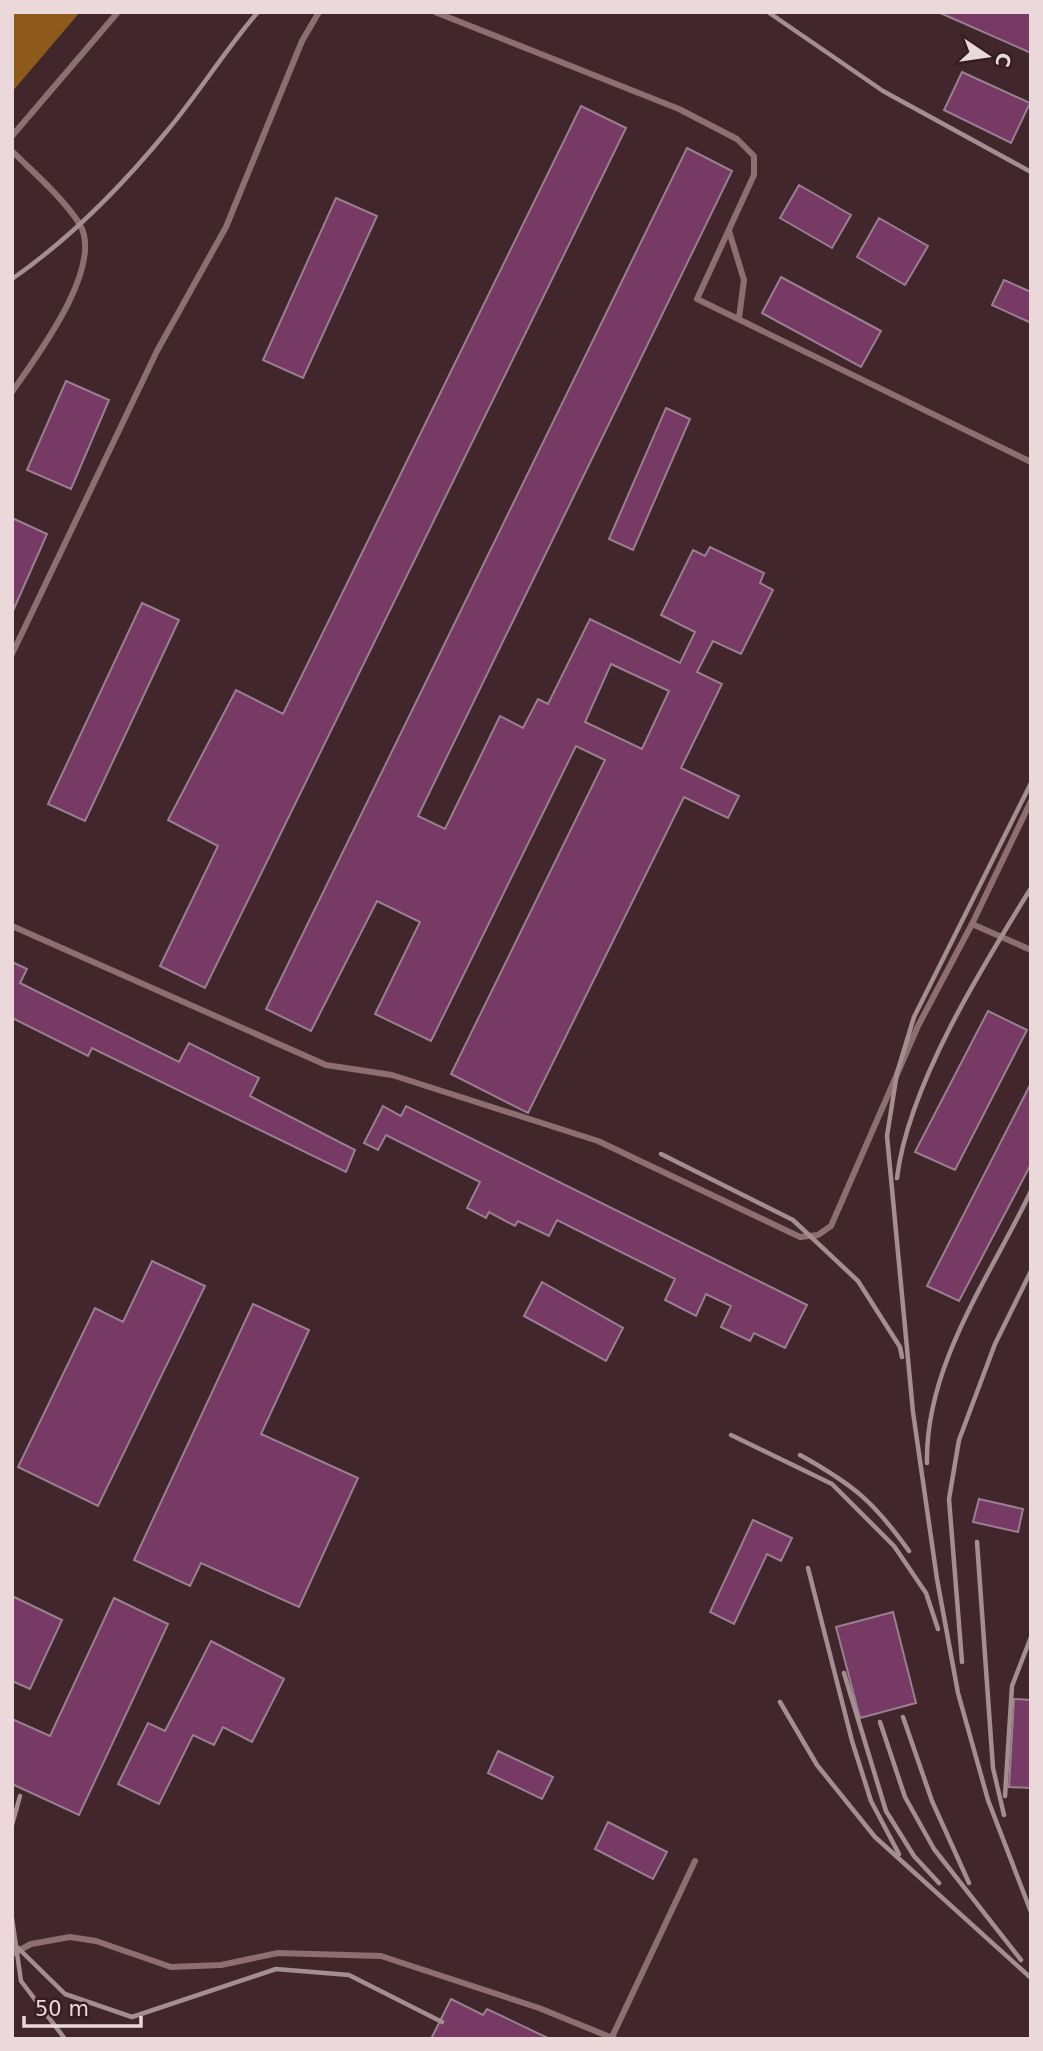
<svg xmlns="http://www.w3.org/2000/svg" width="1043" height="2051" font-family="'DejaVu Sans',sans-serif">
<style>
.forest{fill:#8e5a1c}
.building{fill:#763a64;stroke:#997f90;stroke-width:2;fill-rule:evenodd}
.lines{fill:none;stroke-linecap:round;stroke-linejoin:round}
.service{stroke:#8d6e73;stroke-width:6}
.rail{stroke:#a38e91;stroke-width:4.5}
</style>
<rect width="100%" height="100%" fill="#41272b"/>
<!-- forest -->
<path class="forest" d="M12 12H80L12 92Z"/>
<!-- building -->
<path class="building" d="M938 12H1031V53Z
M962 72 1030 103 1011 143 944 110Z
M581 106 626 128 205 988 160 966 218 846 168 820 236 690 283 714Z
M687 148 732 171 418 816 445 829 500 716 523 728 538 699 548 704 590 619 680 663 695 632 661 615 693 550 705 556 710 547 764 573 760 583 773 590 741 654 713 641 697 672 722 684 681 768 739 796 728 818 684 797 528 1113 451 1074 605 760 576 746 431 1041 375 1014 420 922 377 901 311 1031 266 1009ZM611 664 669 691 642 749 585 722Z
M799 185 851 215 832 248 780 218Z
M336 198 377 216 303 378 263 360Z
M879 218 928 246 905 285 857 257Z
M781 277 881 331 861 367 762 313Z
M1004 280 1031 292V323L992 305Z
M66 381 109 400 71 489 27 470Z
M666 408 690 419 633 550 609 539Z
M12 518 47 534 12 613Z
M142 603 179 620 85 821 48 804Z
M12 962 27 969 20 983 179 1062 189 1043 259 1078 250 1096 355 1150 346 1172 92 1048 88 1056 12 1018Z
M988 1011 1027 1030 955 1170 915 1152Z
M1031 1083V1164L959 1301 927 1286Z
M383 1106 401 1116 406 1106 807 1305 785 1348 754 1333 750 1341 721 1327 731 1306 706 1294 696 1316 665 1300 675 1279 557 1220 549 1236 518 1221 515 1226 489 1212 486 1218 467 1208 480 1182 386 1135 378 1150 364 1143Z
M152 1261 205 1286 98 1506 18 1467 95 1308 123 1322Z
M542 1282 623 1328 606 1361 524 1316Z
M253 1304 309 1330 261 1434 358 1478 299 1607 201 1563 190 1586 134 1560Z
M979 1499 1023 1509 1018 1532 973 1522Z
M753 1520 792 1538 781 1561 767 1554 734 1624 710 1612Z
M12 1596 62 1620 30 1689 12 1681Z
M114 1598 168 1624 79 1815 12 1784V1719L50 1736Z
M893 1612 916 1703 860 1718 836 1627Z
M211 1641 284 1679 252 1742 223 1727 214 1745 193 1735 159 1804 118 1784 148 1723 165 1731Z
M1014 1699 1031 1700V1788L1009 1787Z
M498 1751 553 1777 542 1799 488 1773Z
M608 1822 667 1852 653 1879 595 1849Z
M451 1999 483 2015 487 2009 550 2039H431Z"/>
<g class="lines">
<!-- service -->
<path class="service" d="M435 12 679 109 737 139 754 156V175L697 299 1031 462
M12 136 118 12
M12 151C34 173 62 197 79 223 106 265 37 356 12 392
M729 231 744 280 739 318
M12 654 157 351 226 227 302 41 319 12
M972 924 1031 950
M12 926 326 1065 392 1075 598 1141 800 1237 818 1235 831 1226 918 1026 972 924 1031 801
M12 1954 31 1944 70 1937 96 1941 171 1967 221 1965 278 1953 381 1956 539 2008 615 2039
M612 2037 695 1861"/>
<!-- rail -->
<path class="rail" d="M768 12 883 91 1031 172
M12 279C71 238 122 186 167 131 199 93 225 50 258 12
M1031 783 914 1017 897 1073 887 1136 913 1412 937 1579 958 1693 988 1800 1031 1912
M661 1154 793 1220 858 1281 900 1347 902 1357
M897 1178C908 1086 982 967 1031 888
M731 1435 832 1484 894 1546 926 1593 938 1629
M800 1455C854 1485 874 1502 909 1551
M927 1463C925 1365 991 1275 1031 1191
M977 1542 993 1768 1004 1815
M808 1568 852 1741 871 1801 899 1854
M962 1662 949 1499 959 1440 995 1344 1031 1271
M844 1673 886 1811 914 1856 939 1883
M780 1702 817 1765 875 1837 1031 1978
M903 1717 932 1801 969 1883
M880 1722 905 1797 934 1849 1021 1960
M1005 1796 1012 1686 1031 1637
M12 1825 20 1796
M12 1918 21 1981 65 2039
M16 1946 65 1994 132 2017 276 1969 349 1975 442 2022"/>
</g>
<!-- border -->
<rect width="1043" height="2051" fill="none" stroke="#ead8db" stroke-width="28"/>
<!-- north arrow -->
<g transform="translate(987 56) rotate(103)" stroke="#361d22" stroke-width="5" paint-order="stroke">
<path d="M0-5L12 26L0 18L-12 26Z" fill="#ead8db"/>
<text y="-10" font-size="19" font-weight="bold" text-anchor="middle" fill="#ead8db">С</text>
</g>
<!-- scale -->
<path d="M24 2016v10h117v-10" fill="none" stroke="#ead8db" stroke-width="3.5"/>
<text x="35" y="2016" font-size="21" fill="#ead8db" stroke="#361d22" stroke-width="5" paint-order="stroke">50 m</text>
</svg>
